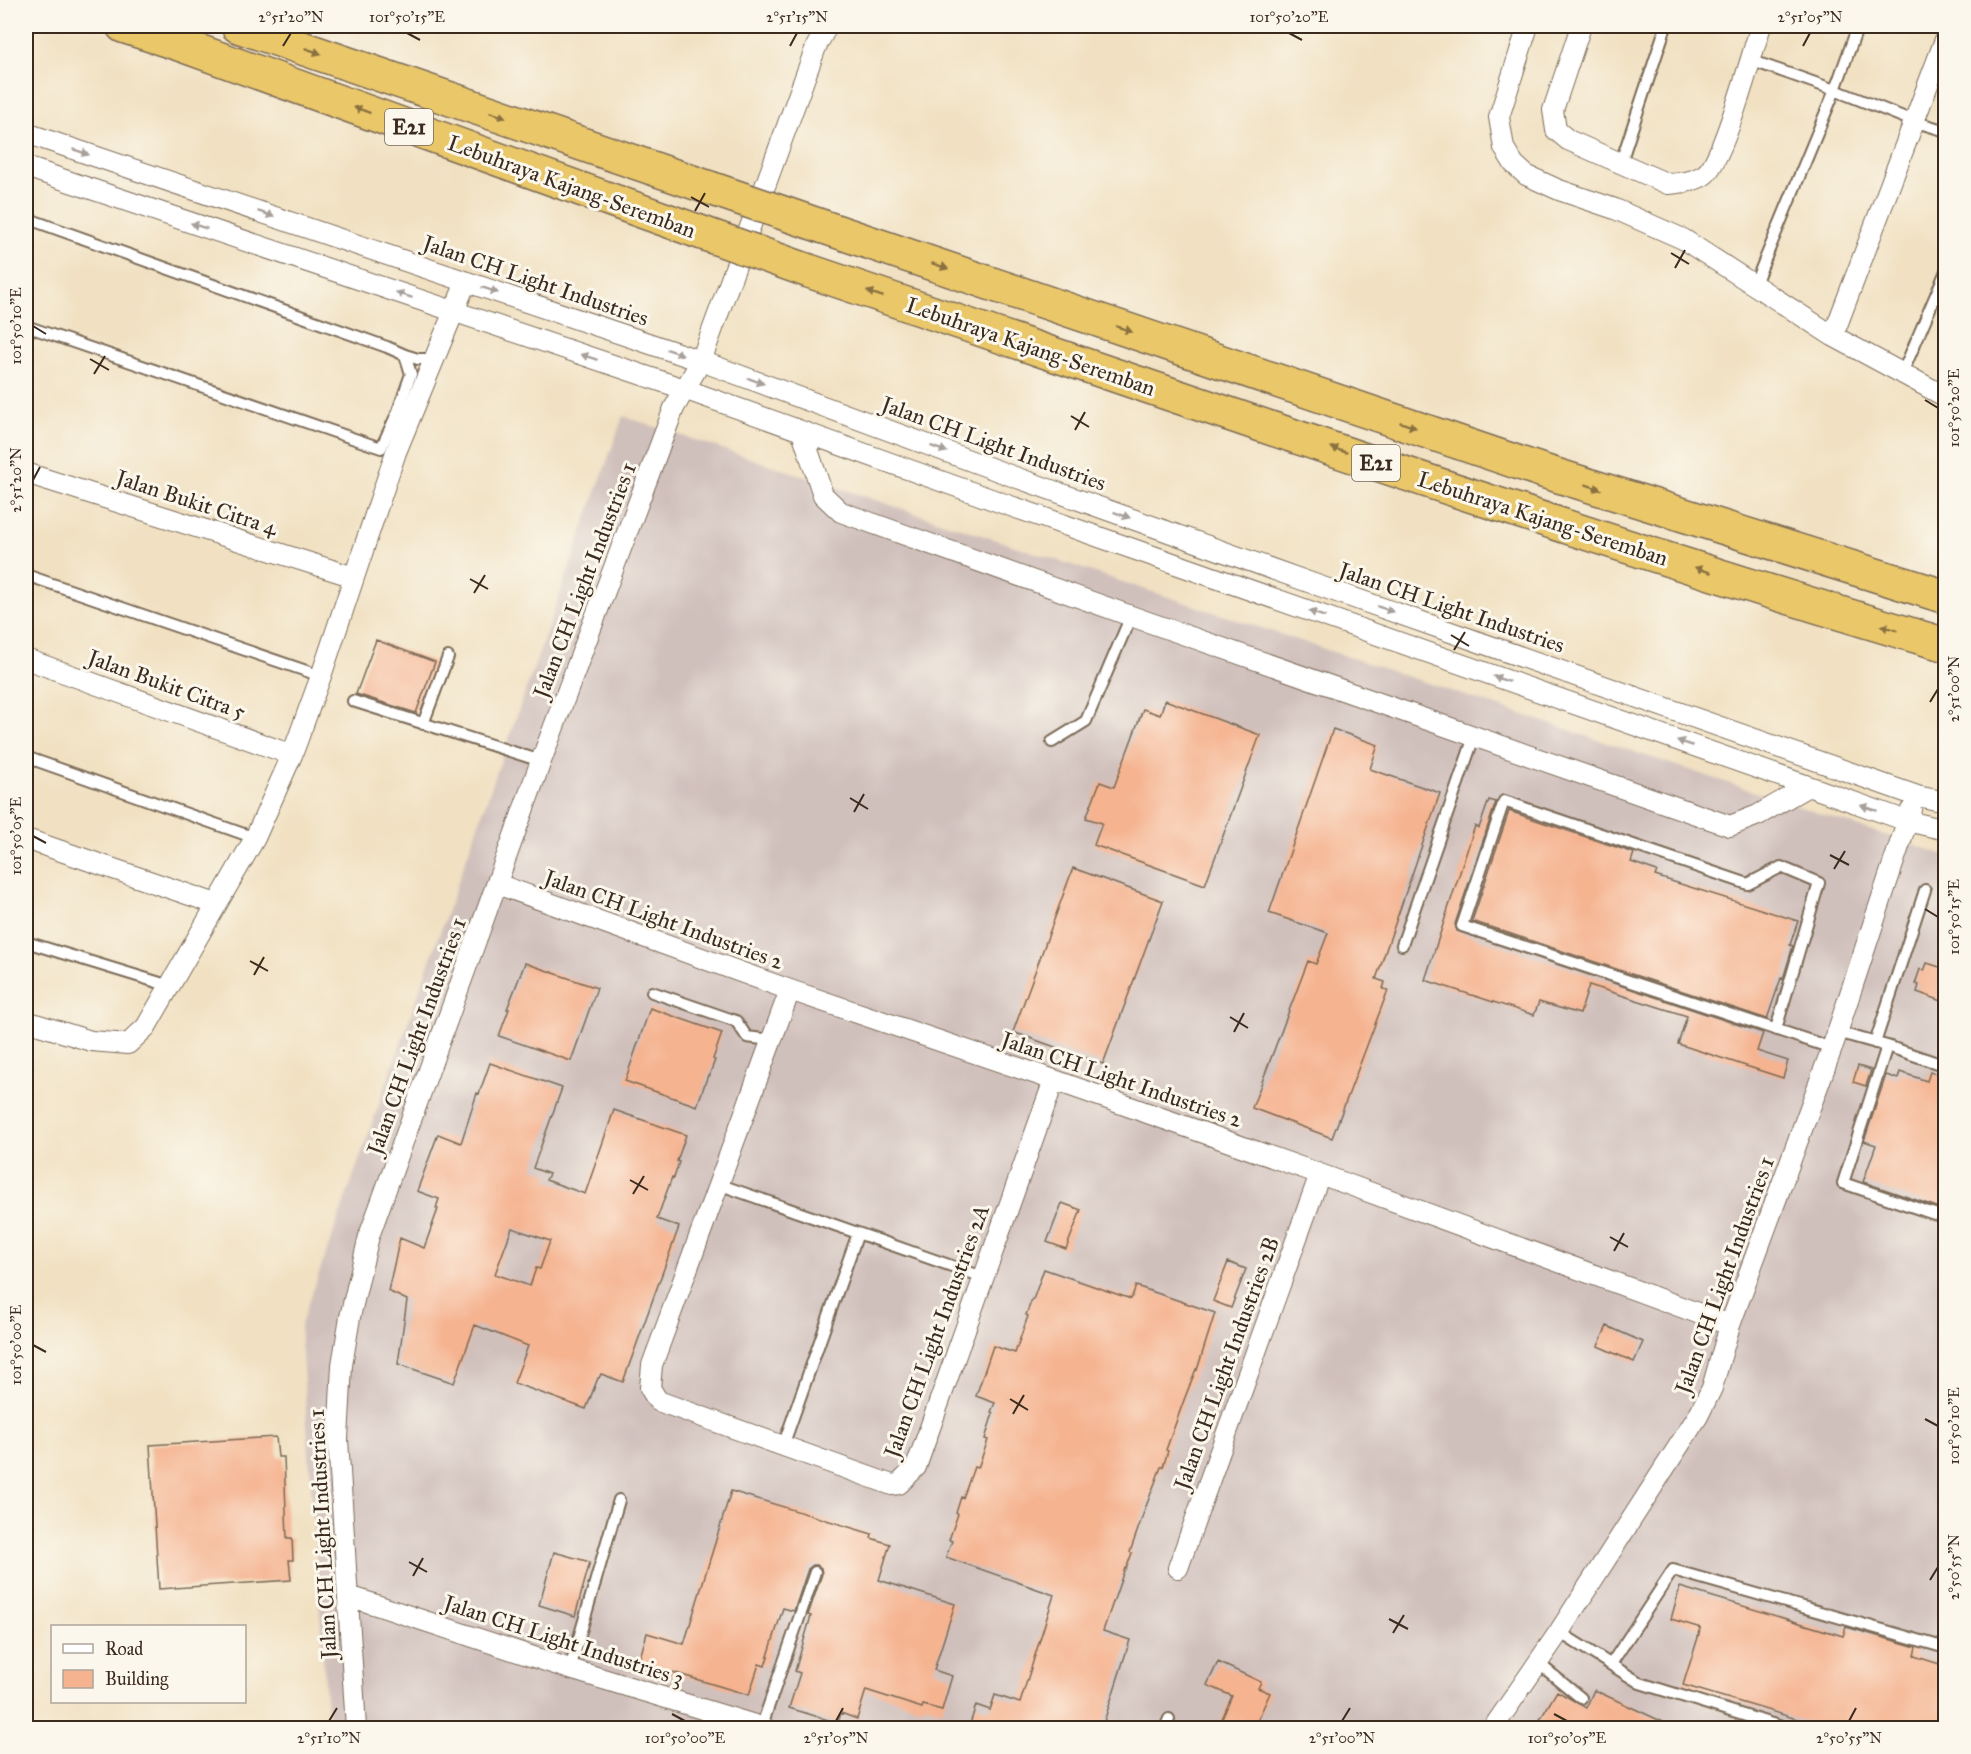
<svg xmlns="http://www.w3.org/2000/svg" width="1971" height="1754" font-family="'IM FELL Great Primer',serif">
<style>
.industrial{fill:#d0c0bc}
.building{fill:#f5b390;fill-rule:evenodd}
.lines{fill:none;stroke-linecap:round;stroke-linejoin:round}
.lane-casing{stroke:#7b6a57;stroke-width:14}
.street-casing{stroke:#7b6a57;stroke-width:22}
.highway-casing{stroke:#7b6a57;stroke-width:36}
.lane{stroke:#fff;stroke-width:10}
.street{stroke:#fff;stroke-width:20}
.highway{stroke:#eac769;stroke-width:33}
.highway-bridge-casing{stroke:#7b6a57;stroke-width:36;stroke-linecap:butt}
.highway-bridge{stroke:#eac769;stroke-width:33}
.oneway{fill:#8a7140}
.oneway2{fill:#a79f9a}
.ticks{fill:none;stroke:#3b2a1e;stroke-width:2}
.labels{text-anchor:middle;stroke-width:6;stroke-linejoin:round;paint-order:stroke}
.shield{fill:#fbf7ec;stroke:#75685c;stroke-width:1.5}
.shield-label{font-size:21px;font-weight:bold;fill:#3b2a1e}
.street-label{font-size:22px;fill:#3b2a1e;stroke:#fbf7ec}
.neatline{fill:none;stroke:#3b2a1e;stroke-width:2}
.ticks-label{font-size:15px;text-anchor:middle;fill:#3b2a1e}
</style>
<rect width="100%" height="100%" fill="#fbf7ec"/>
<filter id="ink" filterUnits="userSpaceOnUse"><feTurbulence type="fractalNoise" baseFrequency=".0167" numOctaves="2"/><feDisplacementMap in="SourceGraphic" scale="12" xChannelSelector="R" yChannelSelector="G"/><feConvolveMatrix kernelMatrix="1 2 1 2 8 2 1 2 1" color-interpolation-filters="sRGB"/></filter>
<filter id="wash" filterUnits="userSpaceOnUse"><feTurbulence type="fractalNoise" baseFrequency=".008" numOctaves="4" result="noise"/><feDisplacementMap in="SourceGraphic" scale="24" xChannelSelector="R" yChannelSelector="G"/><feGaussianBlur stdDeviation="1.35" result="paint"/><feColorMatrix in="noise" values="0 0 0 0 0 0 0 0 0 0 0 0 0 0 0 0 0 1.4 0 .05"/><feComposite in="paint" operator="in"/></filter>
<g filter="url(#wash)">
<rect width="100%" height="100%" fill="#f1e1c2"/>
<!-- industrial -->
<path class="industrial" d="M623 416 1945 855V1728H328L300 1327Z"/>
<g id="blocks">
<!-- building -->
<path class="building" d="M376 640 435 662 416 713 356 694Z
M1165 700 1260 735 1205 885 1094 845 1102 823 1086 818 1100 782 1114 787 1143 709 1160 715Z
M1333 729 1378 745 1370 769 1440 793 1376 979 1385 982 1383 989 1388 990 1332 1138 1252 1108 1308 961 1316 964 1328 933 1269 913Z
M1489 800 1496 802 1455 924 1457 931 1763 1033 1757 1051 1788 1061 1783 1078 1678 1044 1687 1016 1589 985 1580 1014 1539 1002 1534 1015 1425 980 1475 826 1479 828Z
M1509 811 1634 853 1631 862 1657 871 1655 876 1798 921 1790 945 1793 946 1783 979 1781 978 1767 1019 1472 921Z
M1073 868 1163 901 1103 1064 1013 1032Z
M525 963 597 988 571 1061 499 1036 509 1009H507Z
M1927 963 1946 969V992L1942 1001 1917 992 1919 985 1915 984 1920 969 1924 971Z
M650 1008 722 1033 713 1059 715 1060 709 1076 708 1075 697 1106 625 1081Z
M490 1063 562 1088 533 1168 549 1174 546 1180 585 1194 614 1110 686 1135 677 1161 679 1162 674 1178 672 1177 657 1219 679 1227 623 1382 601 1374 599 1378H598L586 1409 514 1383 528 1346 475 1325 454 1383 398 1364 407 1300 388 1291 400 1238 424 1248 438 1209 436 1208 439 1199 417 1191 438 1134 461 1143 477 1093 479 1094ZM512 1228 550 1241 540 1269 536 1268 530 1286 495 1274Z
M1858 1066 1871 1070 1866 1086 1853 1082Z
M1900 1072 1927 1081 1930 1072 1946 1077V1210L1863 1182 1876 1145 1864 1141 1886 1075 1898 1079Z
M1062 1203 1081 1210 1066 1249 1047 1242Z
M1228 1262 1246 1269 1231 1308 1213 1301Z
M1044 1269 1131 1299 1136 1286 1215 1313 1197 1370 1196 1369 1184 1400 1166 1450 1168 1451 1163 1467H1161L1145 1509 1130 1552 1132 1553 1126 1569 1125 1568 1103 1631 1130 1640 1102 1728H983L970 1724 976 1705 990 1710 995 1695 1020 1703 1054 1595 946 1557 952 1541 949 1540 958 1514 956 1513 961 1497 963 1498 974 1467 978 1468 988 1440 985 1439 993 1413 991 1412 995 1403 976 1396 993 1346 1015 1353 1028 1316 1026 1315 1032 1299 1033 1300Z
M1607 1326 1643 1342 1634 1362 1598 1346Z
M276 1437 278 1457H284L287 1538H292L293 1560H289L291 1580 159 1589 150 1445Z
M731 1491 872 1534 871 1538 890 1544 879 1580 955 1604 934 1670 952 1676 942 1710 923 1705 922 1708 866 1690 857 1719 841 1713 838 1723 789 1708 800 1673 795 1671 811 1616 808 1615 822 1574 821 1568 817 1565H813L808 1569 794 1611 783 1608 765 1666 759 1664 749 1695 672 1672 670 1677 637 1668 647 1633 684 1644Z
M554 1552 590 1562 575 1616 539 1605Z
M1680 1587 1843 1636 1846 1627 1916 1647 1914 1656 1946 1666V1728H1827L1683 1685 1701 1628 1671 1619Z
M1218 1662 1261 1682 1258 1688 1270 1693 1254 1728H1218L1232 1696 1207 1685Z
M1594 1690 1676 1728H1535L1557 1691 1586 1708Z"/>
</g>
</g>
<g filter="url(#ink)">
<use href="#blocks" fill-opacity="0" stroke="#7b6a57" stroke-width="1.5"/>
<g class="lines">
<defs>
<path id="lane" d="M1750 60 1835 90 1913 121 1946 131
M1621 162 1666 26
M26 218 387 347 405 355 411 374 397 414 381 448 26 326
M1754 286 1835 90 1858 26
M405 355 418 359H434
M1902 374 1946 271
M26 575 321 676
M353 701 541 761
M423 724 448 657
M1052 742 1086 721 1131 616
M26 757 255 838
M26 942 170 986
M1402 945 1474 737
M652 992 736 1021 747 1037 770 1040
M1776 1029 1819 883 1781 867 1748 884 1504 801 1462 926 1832 1048
M1837 1032 1887 1046 1843 1183 1946 1218
M1875 1043 1925 890
M1887 1046 1946 1066
M718 1184 983 1277
M783 1446 858 1233
M1559 1632 1640 1683 1785 1728
M1537 1662 1581 1698
M1611 1664 1673 1570 1946 1648
M570 1669 619 1500
M761 1728 815 1572
M1165 1728 1169 1719"/>
<path id="street" d="M1528 26 1499 117 1504 148 1514 164 1526 175 1559 190 1615 209 1683 239 1833 336 1946 397
M1581 26 1553 110 1556 130 1568 140 1668 184C1681 183 1693 182 1704 175 1723 163 1752 52 1761 26
M26 133 701 361 1012 476 1314 584 1917 796 1946 802
M26 167 684 389 1002 503 1808 786 1907 821 1946 830
M1833 336 1946 37
M802 432 823 495 841 512 1131 616 1730 826 1758 815 1808 786
M26 473 354 577
M26 659 292 755
M26 839 216 904
M497 884 790 990 1054 1080 1320 1174 1730 1325
M790 990 652 1365 650 1388 658 1401 892 1485 899 1484 916 1467 1054 1080
M26 1021 91 1041 128 1044 146 1027 255 838 292 755 321 676 396 452 466 282
M1178 1568 1320 1174
M349 1596 570 1669 765 1728
M356 1728 338 1439 342 1365 350 1317 369 1236 541 761 674 408 701 361 816 47 827 26
M1493 1728 1559 1632 1698 1416 1712 1388 1730 1325 1832 1048 1911 810"/>
<path id="highway" d="M123 26 179 44 694 230
M238 26 710 188
M824 227 1543 471 1946 597
M809 271C1187 399 1563 532 1946 645"/>
</defs>
<!-- lane casing -->
<use href="#lane" class="lane-casing"/>
<!-- street casing -->
<use href="#street" class="street-casing"/>
<!-- highway casing -->
<use href="#highway" class="highway-casing"/>
<!-- lane -->
<use href="#lane" class="lane"/>
<!-- street -->
<use href="#street" class="street"/>
<!-- highway -->
<use href="#highway" class="highway"/>
<defs>
<path id="highway-bridge" d="M710 188 824 227
M694 230 809 271"/>
</defs>
<!-- highway-bridge casing -->
<use href="#highway-bridge" class="highway-bridge-casing"/>
<!-- highway-bridge -->
<use href="#highway-bridge" class="highway-bridge"/>
</g>
<!-- one-way arrows -->
<defs><path id="oneway-solid" d="M-6-.8H1V-3.2L6.5 0L1 3.2V.8H-6Z" transform="scale(1.5)"/></defs>
<g class="oneway">
<use href="#oneway-solid" transform="translate(313 51) rotate(19)"/>
<use href="#oneway-solid" transform="translate(362 110) rotate(-160)"/>
<use href="#oneway-solid" transform="translate(498 115) rotate(19)"/>
<use href="#oneway-solid" transform="translate(940 266) rotate(19)"/>
<use href="#oneway-solid" transform="translate(875 294) rotate(-161)"/>
<use href="#oneway-solid" transform="translate(1124 329) rotate(19)"/>
<use href="#oneway-solid" transform="translate(1408 425) rotate(19)"/>
<use href="#oneway-solid" transform="translate(1339 450) rotate(-161)"/>
<use href="#oneway-solid" transform="translate(1593 487) rotate(18)"/>
<use href="#oneway-solid" transform="translate(1703 570) rotate(-162)"/>
<use href="#oneway-solid" transform="translate(1889 628) rotate(-163)"/>
</g>
<g class="oneway2">
<use href="#oneway-solid" transform="translate(81 152) rotate(19)"/>
<use href="#oneway-solid" transform="translate(266 214) rotate(19)"/>
<use href="#oneway-solid" transform="translate(199 226) rotate(-161)"/>
<use href="#oneway-solid" transform="translate(490 290) rotate(19)"/>
<use href="#oneway-solid" transform="translate(404 295) rotate(-161)"/>
<use href="#oneway-solid" transform="translate(675 352) rotate(19)"/>
<use href="#oneway-solid" transform="translate(589 357) rotate(-161)"/>
<use href="#oneway-solid" transform="translate(756 381) rotate(20)"/>
<use href="#oneway-solid" transform="translate(939 449) rotate(20)"/>
<use href="#oneway-solid" transform="translate(1122 515) rotate(20)"/>
<use href="#oneway-solid" transform="translate(1385 609) rotate(19)"/>
<use href="#oneway-solid" transform="translate(1317 614) rotate(-161)"/>
<use href="#oneway-solid" transform="translate(1501 679) rotate(-161)"/>
<use href="#oneway-solid" transform="translate(1685 743) rotate(-161)"/>
<use href="#oneway-solid" transform="translate(1869 808) rotate(-161)"/>
</g>
</g>
<!-- ticks -->
<path class="ticks" d="M407 33 420 40M1289 33 1302 40M283 46 291 33M790 46 797 33M1803 46 1810 33M691 197 709 207M695 211 705 193M1671 253 1689 264M1675 268 1685 250M33 326 46 334M90 359 109 370M94 374 105 356M1925 400 1938 408M1071 416 1089 427M1075 430 1085 412M33 480 40 467M470 579 488 589M474 593 485 575M1451 635 1469 646M1454 650 1465 632M1930 702 1938 689M850 798 868 809M854 812 864 794M33 836 46 843M1830 855 1849 865M1834 869 1845 851M1925 909 1938 917M250 961 268 971M254 975 264 957M1230 1017 1248 1028M1234 1032 1244 1013M630 1180 648 1190M633 1194 644 1176M1610 1237 1628 1247M1614 1251 1624 1233M33 1345 46 1352M1010 1399 1028 1410M1013 1414 1024 1395M1925 1419 1938 1426M409 1562 427 1572M413 1576 423 1558M1930 1580 1938 1567M1389 1619 1408 1629M1393 1633 1404 1615M672 1714 685 1721M1554 1714 1567 1721M329 1721 337 1708M836 1721 843 1708M1342 1721 1350 1708M1849 1721 1856 1708"/>
<g class="labels">
<!-- shield labels -->
<g class="shield">
<rect x="385" y="109" width="48" height="36" rx="4.5"/>
<rect x="1352" y="445" width="48" height="36" rx="4.5"/>
</g>
<g class="shield-label">
<text x="409" y="134">E21</text>
<text x="1376" y="470">E21</text>
</g>
<!-- street labels -->
<g class="street-label">
<text transform="translate(572 186) rotate(20)" y="8">Lebuhraya Kajang-Seremban</text>
<text transform="translate(536 280) rotate(19)" y="8">Jalan CH Light Industries</text>
<text transform="translate(1031 346) rotate(19)" y="8">Lebuhraya Kajang-Seremban</text>
<text transform="translate(994 443) rotate(20)" y="8">Jalan CH Light Industries</text>
<text transform="translate(197 502) rotate(18)" y="8">Jalan Bukit Citra 4</text>
<text transform="translate(1543 518) rotate(18)" y="8">Lebuhraya Kajang-Seremban</text>
<text transform="translate(584 580) rotate(-69)" y="8">Jalan CH Light Industries 1</text>
<text transform="translate(1452 607) rotate(19)" y="8">Jalan CH Light Industries</text>
<text transform="translate(167 684) rotate(20)" y="8">Jalan Bukit Citra 5</text>
<text transform="translate(664 919) rotate(20)" y="8">Jalan CH Light Industries 2</text>
<text transform="translate(416 1036) rotate(-70)" y="8">Jalan CH Light Industries 1</text>
<text transform="translate(1122 1079) rotate(19)" y="8">Jalan CH Light Industries 2</text>
<text transform="translate(1724 1275) rotate(-70)" y="8">Jalan CH Light Industries 1</text>
<text transform="translate(936 1331) rotate(-70)" y="8">Jalan CH Light Industries 2A</text>
<text transform="translate(1226 1363) rotate(-70)" y="8">Jalan CH Light Industries 2B</text>
<text transform="translate(322 1534) rotate(-93)" y="8">Jalan CH Light Industries 1</text>
<text transform="translate(564 1640) rotate(18)" y="8">Jalan CH Light Industries 3</text>
</g>
</g>
<!-- margin -->
<rect width="1971" height="1754" fill="none" stroke="#fbf7ec" stroke-width="66"/>
<!-- legend -->
<rect x="51" y="1625" width="195" height="78" fill="#fbf7ec" stroke="#aea59a" stroke-width="1.5"/>
<rect x="63" y="1644" width="30" height="9" fill="#ffffff" stroke="#aea59a" stroke-width="1.5"/>
<text x="105" y="1655" font-size="18" fill="#3b2a1e">Road</text>
<rect x="63" y="1670" width="30" height="18" fill="#f5b390" stroke="#aea59a" stroke-width="1.5"/>
<text x="105" y="1685" font-size="18" fill="#3b2a1e">Building</text>
<rect x="33" y="33" width="1905" height="1688" class="neatline"/>
<g class="ticks-label">
<text x="291" y="22">2°51'20"N</text>
<text x="407" y="22">101°50'15"E</text>
<text x="797" y="22">2°51'15"N</text>
<text x="1289" y="22">101°50'20"E</text>
<text x="1810" y="22">2°51'05"N</text>
<text transform="translate(16 326) rotate(-90)" y="5">101°50'10"E</text>
<text transform="translate(1954 408) rotate(-90)" y="5">101°50'20"E</text>
<text transform="translate(16 480) rotate(-90)" y="5">2°51'20"N</text>
<text transform="translate(1954 689) rotate(-90)" y="5">2°51'00"N</text>
<text transform="translate(16 836) rotate(-90)" y="5">101°50'05"E</text>
<text transform="translate(1954 917) rotate(-90)" y="5">101°50'15"E</text>
<text transform="translate(16 1345) rotate(-90)" y="5">101°50'00"E</text>
<text transform="translate(1954 1426) rotate(-90)" y="5">101°50'10"E</text>
<text transform="translate(1954 1567) rotate(-90)" y="5">2°50'55"N</text>
<text x="329" y="1743">2°51'10"N</text>
<text x="685" y="1743">101°50'00"E</text>
<text x="836" y="1743">2°51'05"N</text>
<text x="1342" y="1743">2°51'00"N</text>
<text x="1567" y="1743">101°50'05"E</text>
<text x="1849" y="1743">2°50'55"N</text>
</g>
</svg>
